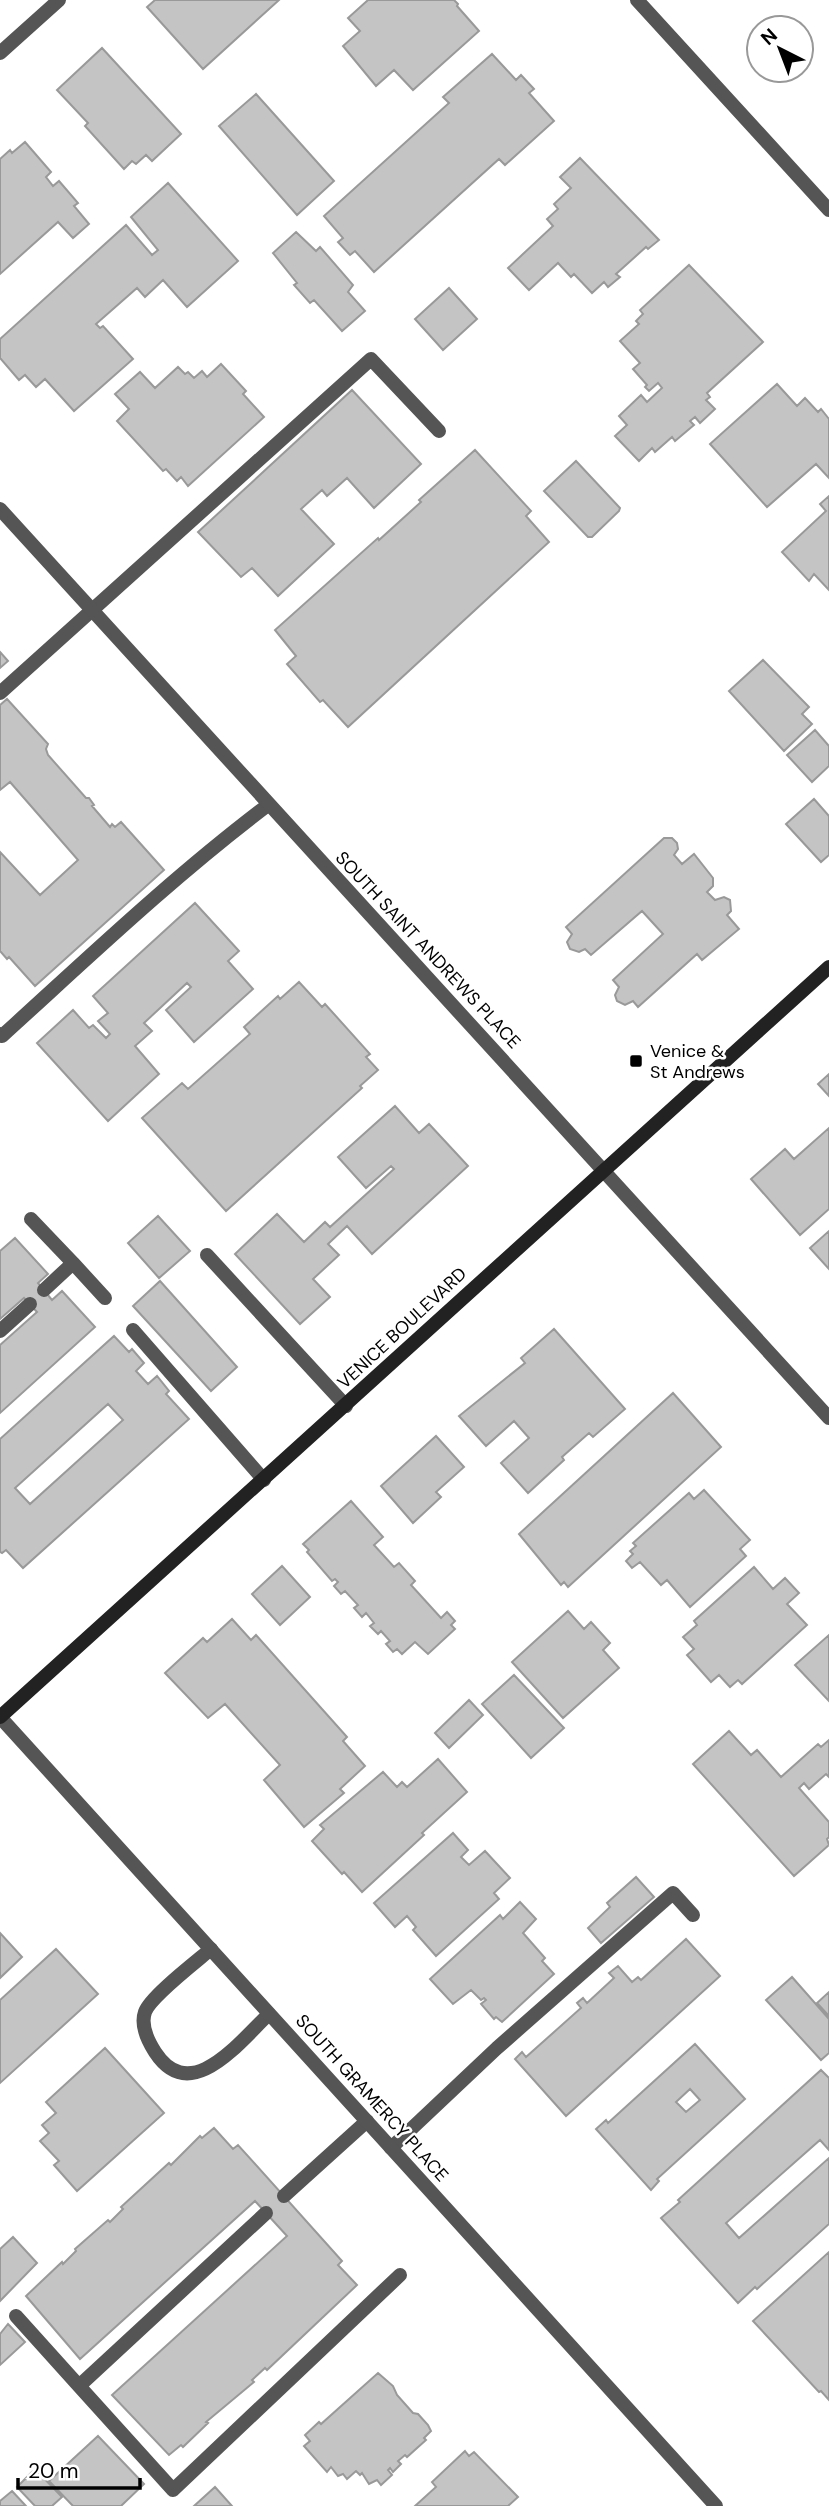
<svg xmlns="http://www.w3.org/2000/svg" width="829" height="2506" font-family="'DM Sans',sans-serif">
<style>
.building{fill:#c4c4c4;stroke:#999;stroke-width:2;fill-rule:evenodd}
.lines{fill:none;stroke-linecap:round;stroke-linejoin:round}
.service{stroke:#555;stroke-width:14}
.minor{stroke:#555;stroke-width:14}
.secondary{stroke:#222;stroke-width:14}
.poi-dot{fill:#000;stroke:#fff;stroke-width:2.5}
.labels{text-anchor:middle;stroke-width:5;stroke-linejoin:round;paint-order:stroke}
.street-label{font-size:18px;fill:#000;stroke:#fff}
.poi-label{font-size:18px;fill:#000;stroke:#fff;text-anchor:start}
</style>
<rect width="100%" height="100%" fill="#fff"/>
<!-- building -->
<path class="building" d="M155 0H279L203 69 147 7Z
M368 0H454L458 4 457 6 479 31 413 90 394 70 376 86 343 46 360 31 348 18Z
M102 48 181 134 152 161 146 155 136 164 132 161 124 169 85 126 88 123 57 90Z
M492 54 516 80 521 75 534 89 529 93 554 121 505 165 499 159 374 272 355 251 350 255 338 242 343 238 324 216 449 103 443 97Z
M256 94 334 181 297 215 219 126Z
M25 142 51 172 46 177 53 186 59 181 78 203 74 206 89 224 73 238 58 222 0 274V159L10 150 12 153Z
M580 158 659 240 648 249 646 247 616 274 620 277 608 287 604 282 592 293 574 274 571 277 558 263 529 290 508 268 553 226 547 219 558 209 554 204 571 188 560 177Z
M168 183 238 261 187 307 163 280 145 297 137 288 96 324 100 328 103 326 133 359 74 411 45 379 36 387 25 375 19 380 0 358V339L126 225 152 255 158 250 131 217Z
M296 232 316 251 320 247 353 285 348 292 365 311 342 331 314 300 310 303 294 285 297 283 273 253Z
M689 265 763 342 707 393 710 397 706 400 715 409 700 423 695 417 690 421 694 425 675 441 672 437 655 452 652 448 639 461 615 436 627 425 619 416 641 395 647 402 662 388 658 383 649 391 645 387 647 385 633 369 640 363 620 341 639 324 636 321 643 314 640 310Z
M449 288 477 319 443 350 415 319Z
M221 364 246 391 243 394 264 417 188 486 181 477 177 481 166 469 163 471 117 421 129 409 115 394 140 372 155 388 178 367 185 374 188 372 194 378 202 371 207 377Z
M777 384 797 406 805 398 818 412 821 409 829 419V478L816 464 767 507 710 444Z
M352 390 421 464 374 508 347 478 327 496 322 490 301 509 334 544 278 596 252 568 241 577 198 532Z
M475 450 531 511 526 516 549 542 348 727 323 700 320 702 287 664 296 656 275 630 378 538 379 540 421 502 419 500Z
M576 461 620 508 619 511 592 537H588L544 491Z
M829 496V590L814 574 809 581 782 552 826 511 820 504Z
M0 652 8 661 0 668Z
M763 660 809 707 802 714 812 724 784 751 729 691Z
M7 699 48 744 46 749 48 755 86 798H89L94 805 92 806 110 827 112 824 115 827 121 822 164 870 35 986 9 957 7 959 0 951V852L40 895 78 860 10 782 0 790V705Z
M815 730 829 746V766L812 782 787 755Z
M814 799 829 816V855L821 862 786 824Z
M664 838H672L677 843 678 849 674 855 682 864 694 854 713 878V886L707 892 715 900 724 897 730 900 731 911 727 915 739 929 702 960 697 954 638 1007 633 1001 625 1005 617 1001 615 995 619 987 613 980 663 934 642 911 591 955 585 949 579 952 570 949 567 942 572 934 566 927Z
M195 903 239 951 228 961 253 989 194 1042 166 1010 191 987 187 983 144 1023 152 1031 135 1046 159 1074 108 1121 37 1043 73 1010 89 1028 93 1025 106 1038 110 1034 98 1021 108 1013 93 996Z
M299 982 322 1007 325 1004 370 1054 366 1057 378 1070 360 1086 362 1088 226 1211 142 1118 182 1083 188 1089 250 1034 244 1027 278 996 280 999Z
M829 1074V1096L818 1084Z
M395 1106 419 1133 429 1124 468 1166 372 1254 347 1226 328 1244 339 1255 313 1279 330 1297 300 1324 235 1254 277 1214 304 1242 325 1222 330 1227 394 1169 391 1166 366 1188 338 1157Z
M829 1128V1209L800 1235 751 1179 785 1149 794 1159Z
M158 1216 190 1251 159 1278 128 1243Z
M829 1231V1269L810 1248Z
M15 1238 48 1274 38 1283 52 1300 62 1291 95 1327 0 1413V1345L37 1312 24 1298 0 1319V1251Z
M160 1281 237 1367 211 1391 133 1306Z
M554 1329 625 1409 593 1437 589 1433 562 1457 564 1460 528 1493 501 1463 529 1438 514 1421 486 1446 459 1416 525 1363 521 1358Z
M114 1336 129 1352 132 1349 144 1363 136 1371 148 1384 157 1376 169 1391 166 1394 189 1419 23 1568 6 1550 2 1553 0 1552V1439ZM108 1404 123 1420 30 1504 15 1488Z
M673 1393 721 1447 568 1587 564 1582 561 1585 519 1534Z
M436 1436 464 1467 436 1492 441 1497 413 1523 381 1486Z
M704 1490 750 1540 740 1549 746 1556 690 1607 667 1580 661 1585 640 1562 632 1568 626 1561 633 1554 630 1551 636 1546 633 1543 689 1493 694 1499Z
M351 1501 383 1537 374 1545 394 1567 399 1563 415 1581 411 1585 441 1618 447 1612 455 1621 451 1625 455 1629 428 1654 415 1642 402 1654 397 1649 393 1652 386 1644 390 1641 381 1631 378 1634 370 1626 374 1623 366 1613 362 1617 354 1608 358 1605 345 1591 341 1594 334 1586 338 1582 335 1579 332 1581 307 1552 309 1550 303 1544Z
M282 1566 310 1597 280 1625 252 1594Z
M754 1567 773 1589 785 1578 799 1593 787 1604 807 1625 742 1684 738 1680 730 1687 719 1675 711 1682 687 1655 694 1649 683 1637 697 1625 694 1621Z
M568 1611 584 1629 591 1622 610 1643 603 1650 619 1668 563 1718 512 1662Z
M232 1619 251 1640 256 1635 347 1737 343 1741 365 1766 340 1789 344 1793 304 1827 264 1780 280 1765 225 1704 208 1718 165 1673 203 1638 207 1642Z
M829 1635V1701L795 1665Z
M514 1675 564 1728 531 1758 482 1704Z
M469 1700 483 1715 449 1748 435 1733Z
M729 1731 751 1755 757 1750 781 1777 818 1744 821 1747 829 1740V1777L826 1774 809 1789 804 1783 799 1788 829 1822V1837L827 1839 829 1845 794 1876 693 1764Z
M438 1759 467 1792 422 1833 424 1835 362 1892 344 1872 342 1874 312 1841 324 1829 320 1825 383 1772 397 1787 402 1782 407 1787Z
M453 1833 468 1850 461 1857 469 1865 485 1851 510 1878 494 1893 499 1899 436 1956 413 1930 416 1927 407 1916 395 1927 374 1903Z
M636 1877 654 1897 601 1943 588 1928 610 1907 607 1903Z
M520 1902 536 1919 523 1933 545 1958 542 1961 554 1974 502 2022 496 2017 494 2019 481 2004 486 2000 484 1998 481 2000 471 1990 453 2004 430 1979 500 1915 503 1919Z
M0 1933 22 1957 0 1978Z
M686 1939 720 1976 566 2116 515 2059 522 2052 526 2057 581 2008 577 2003 583 1998 587 2003 614 1978 609 1973 618 1966 632 1982 638 1977 641 1980Z
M56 1949 98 1994 0 2083V2000Z
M792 1977 829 2019V2053L821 2060 766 2000Z
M829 1992V2016L817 2003Z
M695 2044 745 2099 657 2179 659 2181 651 2190 596 2129 606 2120 608 2123ZM690 2089 700 2100 686 2112 676 2102Z
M105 2048 164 2113 77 2191 54 2165 59 2161 40 2141 49 2133 42 2125 56 2113 46 2102Z
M821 2070 829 2078V2150L820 2140 726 2223 739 2238 829 2158V2224L757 2289 755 2287 738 2303 661 2218 680 2202 678 2200Z
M214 2128 233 2149 238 2145 342 2261 338 2265 357 2285 267 2370 265 2368 252 2380 254 2382 206 2422 208 2423 183 2447 181 2445 169 2455 112 2395 287 2236 255 2201 80 2359 26 2296 62 2262 63 2264 76 2251 75 2249 108 2220 110 2222 123 2209 121 2207 169 2163 171 2165 200 2136 202 2138Z
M13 2237 37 2263 0 2301V2249Z
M829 2252V2400L821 2391 819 2392 753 2321Z
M8 2324 25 2342 0 2365V2334Z
M378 2373 393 2386 397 2395 413 2413 418 2414 428 2425 431 2431 424 2438 426 2440 407 2457 405 2455 398 2461 401 2464 393 2472 390 2468 388 2470 392 2475 381 2485 377 2480 369 2484 362 2473 360 2475 356 2471 347 2479 343 2474 338 2476 331 2467 327 2472 304 2446 310 2441 305 2435 319 2422 321 2424Z
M98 2436 144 2484 121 2506H73L49 2481Z
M465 2451 469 2456 474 2452 518 2497 508 2506H415L436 2487 432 2482Z
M35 2469 62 2497 52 2506H35L17 2487Z
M215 2487 232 2506H194Z
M12 2491 26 2506H0V2501Z"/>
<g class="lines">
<!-- service -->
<path class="service" d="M0 693 371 359 439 431
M0 1034 2 1036C89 957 174 876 268 805
M31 1219 73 1263 44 1290
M207 1255 346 1406
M73 1263 105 1298
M133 1330 264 1480
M0 1331 30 1304
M211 1949C197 1961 150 1997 145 2012 140 2026 148 2041 155 2052 191 2107 240 2041 269 2014
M391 2148 497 2048 673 1893 693 1915
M284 2196 367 2121
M266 2213 79 2386 173 2490 400 2275
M16 2316 79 2386"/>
<!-- minor -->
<path class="minor" d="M637 0 829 210
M0 53 59 0
M0 509 829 1418
M0 1717 716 2506"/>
<!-- secondary -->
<path class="secondary" d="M0 1717 829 967"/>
</g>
<!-- markers -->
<rect class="poi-dot" x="629" y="1054" width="14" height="14" rx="3.5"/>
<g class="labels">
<!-- street labels -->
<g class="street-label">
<text transform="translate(428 950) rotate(47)" y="6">SOUTH SAINT ANDREWS PLACE</text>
<text transform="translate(402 1328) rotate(-43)" y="6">VENICE BOULEVARD</text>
<text transform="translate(372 2098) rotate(48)" y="6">SOUTH GRAMERCY PLACE</text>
</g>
<!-- poi labels -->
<g class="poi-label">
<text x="650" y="1057">Venice &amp;<tspan x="650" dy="21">St Andrews</tspan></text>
</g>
</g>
<!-- north arrow -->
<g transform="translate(780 49) rotate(318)"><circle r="33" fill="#ffffff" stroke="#999999" stroke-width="2"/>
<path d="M0-5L12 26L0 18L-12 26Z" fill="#000000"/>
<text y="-10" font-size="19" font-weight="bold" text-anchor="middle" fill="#000000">N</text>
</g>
<!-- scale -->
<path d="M18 2478v10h122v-10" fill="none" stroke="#000000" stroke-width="3.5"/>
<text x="28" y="2478" font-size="21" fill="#000000" stroke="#ffffff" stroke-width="5" paint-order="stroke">20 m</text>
</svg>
